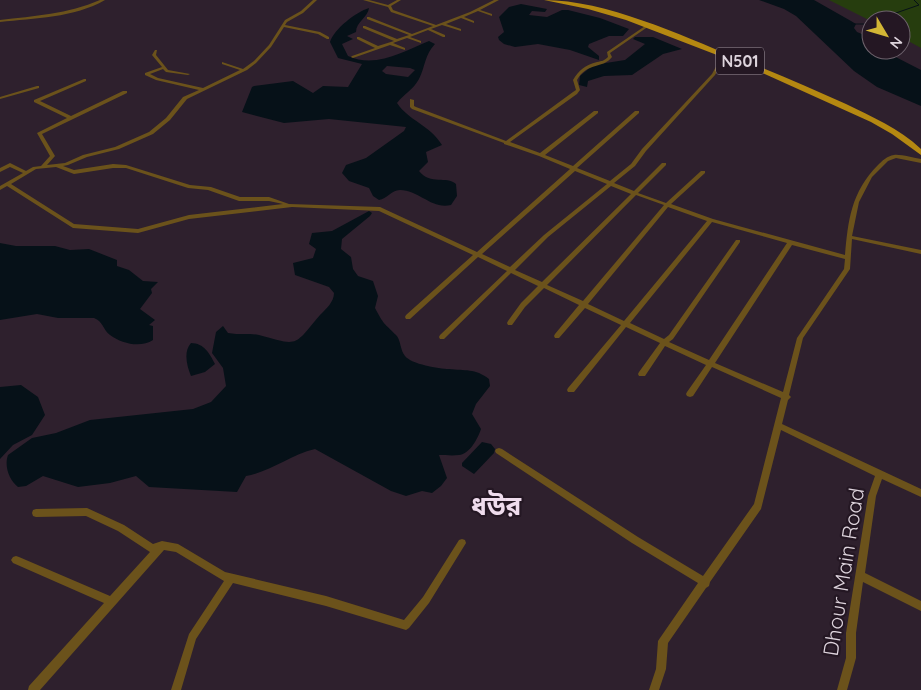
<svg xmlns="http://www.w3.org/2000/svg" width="921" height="690" font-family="Quicksand,'Noto Sans Bengali',sans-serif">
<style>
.green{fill:#263d0e}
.water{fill:#061118;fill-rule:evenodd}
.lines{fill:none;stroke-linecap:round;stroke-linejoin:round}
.stream{stroke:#061118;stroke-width:1}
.minor{fill:#6b521b;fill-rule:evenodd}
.trunk{fill:#b48811;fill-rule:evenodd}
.labels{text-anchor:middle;stroke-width:4.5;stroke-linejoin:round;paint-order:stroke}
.shield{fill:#241723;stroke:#a69ba5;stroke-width:1}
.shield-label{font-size:16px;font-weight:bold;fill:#ded4dd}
.near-street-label{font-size:21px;fill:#ded4dd;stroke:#241723}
.near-district-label{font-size:26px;font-weight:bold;fill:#efdced;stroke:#241723}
</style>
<rect width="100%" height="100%" fill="#2e202d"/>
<!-- green -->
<path class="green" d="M829 0H921V48L901 37V20L871 21Z"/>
<!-- water -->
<path class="water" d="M759 0H814L851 21 856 24 854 28 857 32 869 37 871 50H882L921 70V106L877 87 854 71 796 16 784 9Z
M521 4 547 9 545 12 532 11 529 15 547 17 562 10H568L600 18 629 29 623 36H609L589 44 588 47 599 56V60L570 50 538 44 515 47 504 44 499 40 498 37 504 32 499 17 509 7Z
M369 8C368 17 356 22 356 32L347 36 353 39 342 44 348 56C376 69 404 51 429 41L435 44C425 54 425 67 419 79 413 90 404 94 397 103 409 121 430 125 442 145L426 152 428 162 419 171C431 186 446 175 456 184L457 196 451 205C432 210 419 190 400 190 391 190 387 199 379 200L373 196 369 188 349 181 342 173 346 165 366 158 404 131 406 127 329 119 284 123 242 112 252 87 254 86 293 81 313 93 323 86 348 87 362 64 338 58 330 42C334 29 356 12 369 8ZM387 66 410 68 415 70 408 77 386 74 382 71Z
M635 37H653L682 49 663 54 632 75 604 76 588 81 587 87 579 85 580 76 593 65 625 60 645 44 633 39Z
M369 211 372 213 370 216 342 239 341 249 351 257 353 269 358 276 373 281 378 296 375 308C384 325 384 323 396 335 401 340 400 350 405 356 411 364 439 369 449 369 465 371 475 368 489 379L490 386 476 404 472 414 481 429C478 438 470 454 459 455 452 456 445 455 439 455L447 478 441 486 432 493 422 491 406 496 391 491 315 449C290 455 270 472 246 476L237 492 149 487 136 476 110 483 78 487 43 476 26 486 18 487C9 480 4 466 8 455L32 438 56 433 90 420 193 409 211 402 226 386 223 368 212 353 216 332 223 326 228 333C239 335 249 333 259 335 299 346 293 347 320 315 326 309 334 302 334 293L329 287 295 275 293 263 313 258 316 249 309 244 312 233 332 231Z
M0 243 16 246H55L70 250 89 249 117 260V266L129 270 143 281 158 282 151 289 152 293 140 309 155 320 149 325 153 326V340C141 348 122 344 110 335 103 330 103 321 94 318H58L37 314 0 320Z
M191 343C204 343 210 354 215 364L205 372 191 376C187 366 183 352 191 343Z
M21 385 38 397 45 415 32 435 13 445 0 459V387Z
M482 442 491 444 495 449 494 453 474 474 462 466V463Z"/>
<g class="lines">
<!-- stream -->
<path class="stream" d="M897 20 893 14 919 5 914 0
M852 24H871"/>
<!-- minor -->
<path class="minor" d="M100 0H105C74 18 34 18 0 22V20C34 16 68 14 100 0Z
M313 0H317L303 13 287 22 285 25 320 32 329 37V39H327L318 34 284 27 271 47 256 63 247 70 187 99 170 120 153 134 119 149 87 157 68 165 63 166 74 170 113 164 126 165 190 185 211 187 240 197H269L289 204 380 207 477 252 570 169 539 156 504 144V143L412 109 410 107V99L414 100V106L416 107 506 141 573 92 576 90 573 80C579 70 585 65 597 62 602 61 604 61 608 57L607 52 648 24 650 25 649 26 610 53 612 57C603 69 587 62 577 80L580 90 577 94 510 142 540 153 594 111H598V113L545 155 573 166 635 111H639V113L577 168 610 181 631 164 642 149 712 74 718 63H720L721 64 715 75 646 151 635 166 614 183 634 191 662 163H666V165L638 193 666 203 701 171H705V173L671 204 713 219 845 255C848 221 851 192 878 165 882 161 887 156 894 155 900 154 914 158 921 159V163L896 158 888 161 872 177 859 202 852 236 921 250V254L852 239 850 269 803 338 789 395 791 397 788 400 782 424 921 489V497L882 479 876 496 865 573 921 601V611L863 582 856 633V658L847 690H837L846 658V633L868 496 875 476 781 430 761 509 710 582 709 586 706 588 668 643 666 669 659 690H649L656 669 658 641 660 638 698 583 632 543 496 453 495 451 496 449 499 448 502 449 638 537 703 576 754 504 781 398 712 367 693 396 690 397 687 396 686 394 687 392 706 365 665 346 645 376H639L638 374 639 372 660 343 626 327 574 392H568L567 390 568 388 621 325 585 308 559 338H555L554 336 555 334 579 305 544 288 525 307 512 325H508L507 323 508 321 521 303 538 286 511 273 444 339H440L439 337 440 335 507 271 478 257 410 319H406L405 317 406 315 473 255 379 211 292 207 189 219 138 233 73 228 7 186 0 190V186L23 173 10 167 0 172V168L10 163 26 171 33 167 41 166 50 156 37 133 67 118 34 102V100L84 79H86V81L40 101 71 116 123 91H127V93L42 134 55 156 47 165 65 163 83 155 115 147 149 132 166 118 183 97 199 90 156 80 145 75V73L162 67 152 55 155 50H157L156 55 168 70 190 74 188 75 166 72 163 69 150 74 158 78 203 88 240 70 222 64V62L243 69 254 61 269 45 285 20 301 11ZM56 167 74 174 113 168H126L188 188 208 190 239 201H269L283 204 189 215 138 229 74 224 11 184 36 169ZM575 171 607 184 544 235 510 267 482 254ZM611 186 631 194 542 282 515 270 548 237ZM636 195 664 205 583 301 547 285ZM668 207 707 221 624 321 588 304ZM712 222 787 243 709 360 669 342 673 339 740 242V240H736L669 335 664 339 630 323ZM792 245 845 259 844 269 797 338 783 392 715 363Z
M363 0H369L388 5 397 0H401L391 6 393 10 436 25 470 12 494 0H499L480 10 492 14V16L478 11 464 17 474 21V23L461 18 446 24 461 29V31L442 25 431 29 445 35V37H443L428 30 410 37 421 41V43L407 38 393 43 405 48V50L390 45 353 58 351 57 352 56 375 48 357 39V37H359L378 46 394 41 363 28V26H365L397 39 409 35 367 19V17H369L412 34 433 26 391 12 388 7Z
M37 86H39V88L0 99V97Z
M87 508 124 525 153 544 162 541 178 544 225 572 326 596 404 620 423 597 459 540 462 539 465 540 466 543 429 603 409 628 406 630 326 606 233 583 196 639 181 690H171L189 634 224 581 176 552 164 550 40 690H28L29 686 104 603 13 563 11 560 13 557 16 556 19 557 110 596 150 552 118 531 86 516 36 517 33 516 32 513 33 510 36 509Z"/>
<!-- trunk -->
<path class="trunk" d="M544 0C606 0 680 35 737 58 774 72 810 88 846 104 872 117 899 128 921 149V155L892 134 871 122 756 70 626 20 588 9Z"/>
</g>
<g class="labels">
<!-- shield labels -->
<rect class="shield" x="716" y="47.5" width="48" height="27" rx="4"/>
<g class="shield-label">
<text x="740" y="67">N501</text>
</g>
<!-- near-street labels -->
<g class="near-street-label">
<text transform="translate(844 572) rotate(-81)" y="7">Dhour Main Road</text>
</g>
<!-- near-district labels -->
<g class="near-district-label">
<text x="496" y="515">ধউর</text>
</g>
</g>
<!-- north arrow -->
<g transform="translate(886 35) rotate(128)"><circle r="24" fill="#241723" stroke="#6e636d"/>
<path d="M0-4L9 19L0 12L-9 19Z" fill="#d2b635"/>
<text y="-8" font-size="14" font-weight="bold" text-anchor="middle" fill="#ded4dd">N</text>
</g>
</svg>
